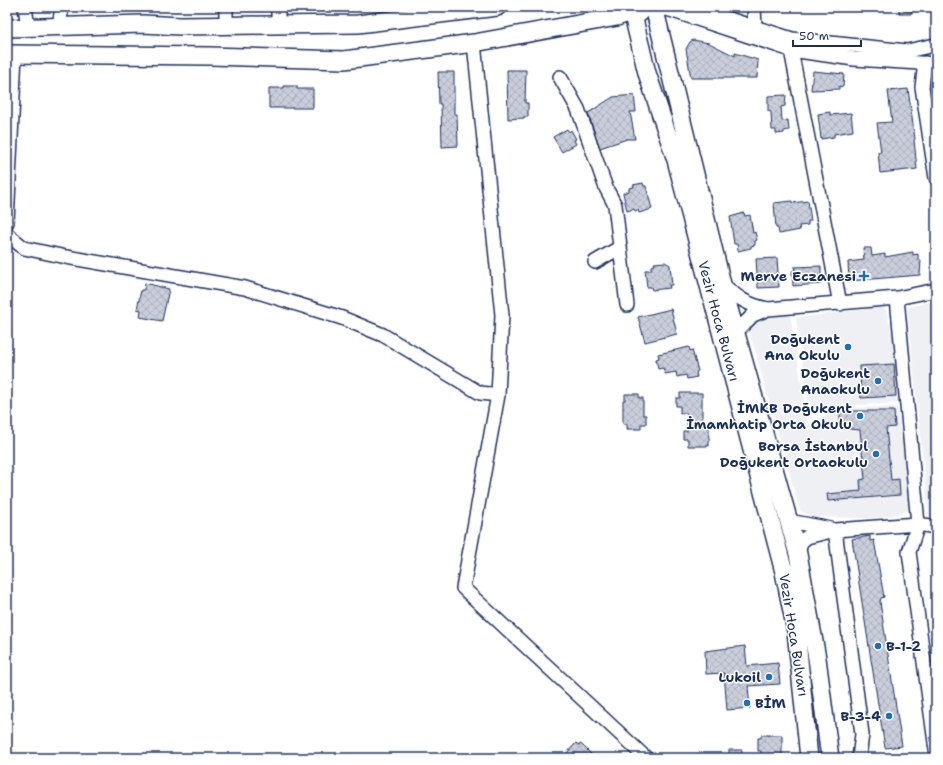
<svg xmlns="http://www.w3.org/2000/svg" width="943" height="765" font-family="'Shantell Sans',sans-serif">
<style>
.built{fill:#eff0f4}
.building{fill:url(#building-cross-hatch);stroke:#1b2f5e}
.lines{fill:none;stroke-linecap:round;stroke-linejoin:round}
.minor-casing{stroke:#1b2f5e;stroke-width:16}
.major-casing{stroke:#1b2f5e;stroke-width:20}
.minor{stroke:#fff;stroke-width:13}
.major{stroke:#fff;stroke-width:17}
.poi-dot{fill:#1f6fb2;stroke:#fff;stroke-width:1.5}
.labels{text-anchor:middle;stroke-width:3;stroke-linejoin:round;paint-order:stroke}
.poi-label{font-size:14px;font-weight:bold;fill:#1b2f5e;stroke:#fff;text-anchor:end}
.street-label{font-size:14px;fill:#1b2f5e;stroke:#fff}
</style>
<defs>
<pattern id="building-cross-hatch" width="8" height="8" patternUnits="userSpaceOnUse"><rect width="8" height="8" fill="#caceda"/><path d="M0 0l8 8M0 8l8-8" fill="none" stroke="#adb1be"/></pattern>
</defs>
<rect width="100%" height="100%" fill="#fff"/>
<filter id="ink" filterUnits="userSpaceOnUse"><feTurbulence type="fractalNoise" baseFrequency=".025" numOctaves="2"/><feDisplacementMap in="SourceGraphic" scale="8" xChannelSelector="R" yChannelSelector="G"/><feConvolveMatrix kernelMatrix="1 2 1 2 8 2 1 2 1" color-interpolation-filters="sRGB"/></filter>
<g filter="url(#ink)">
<!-- built -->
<path class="built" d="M936 301V517H929L907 307Z
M885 307 904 376 903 403 840 406 811 415 796 318Z
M790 314 808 424 838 408 897 407 911 507 903 513 877 518 812 517 800 511 749 329 764 318Z"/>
<!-- building -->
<path class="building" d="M899 7H912L911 14H899Z
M693 40 709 43 735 56V53L758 60 757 78H691L686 49 690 42Z
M507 70H526L525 103H528V117H524V118L508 119Z
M813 71 844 74 843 87 839 86V89L811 90Z
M438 72H454V114H457L458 146 442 147 441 104H439Z
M284 86H297V89H313V108H269V88H284Z
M908 89 915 139 914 140 917 169 880 173 878 152H881L877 123 892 122 888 91Z
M634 95 636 112H630L635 139H627L600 148 588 113 613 97Z
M786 95 785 106 781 107 782 121 788 120 789 130 784 131V133L776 134V130H772L771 112 768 111V96Z
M830 112V115L851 113 853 131 834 134V137L821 139 818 114Z
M567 129 569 132 571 130 576 139 574 140 576 144 562 152 553 137Z
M643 183 644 186H646L652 209 639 213 638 210 635 211 634 209 627 211 623 193 629 191V188L634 187 633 185Z
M792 201V203L808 201 811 221H808V225L799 226 800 230 779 234 778 228H776L774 203Z
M744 213 745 216 750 215 753 233 755 232 757 240 755 241V245L751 246V248L738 251 737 244H734L730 217Z
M863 248H871L872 256 885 254V257L913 252V255L918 254V260H921L920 275 849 281 848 262 864 260Z
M777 258 779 287 758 288 756 259Z
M665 262 670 265 672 285H669L670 288 652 290 651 287H647L645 270H651V266L655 265 654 263Z
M821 266V284L793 286 792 271H795L794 267Z
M145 283 169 289 162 321 140 317 141 310 137 309 141 290H144Z
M671 309 677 334 645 342 638 317Z
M689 347 690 351 692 350 698 371 696 372 697 377 687 379 686 375 677 377 676 372 665 374 663 368 658 369 656 359 659 358 658 354Z
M894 364 896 396 861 398 860 366Z
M680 393H702V426H709V446H688V439H683V431H687V413H680V406H676V398H680Z
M625 394H639V398H643V415H646V424H641V429H627V424H623V400H625Z
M840 411H894L895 427 886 428 891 480 899 479 900 495 828 501 827 494 861 491 860 480 865 479 860 430 840 428Z
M870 536V541L874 540 884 597 881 598 880 602 902 746 885 748 852 539Z
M745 646 747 666 778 663 780 684 748 686 750 708 727 710 724 673 706 674 705 651Z
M761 735H782V758H762L761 751H758V738H761Z
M576 743 579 745 581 744 595 758H570L566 754Z
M729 750H742V758H729Z"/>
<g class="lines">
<defs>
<path id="minor" d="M25 7 28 27
M226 7V25
M278 7V25
M661 7 791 50 854 59 936 64
M691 7 792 39 907 51 935 45
M754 7 755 27
M59 26 62 7
M474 43 502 315 498 395 463 588 646 758
M791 50 840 304
M925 63 922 87 936 178
M560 77 578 109 606 188 615 205 627 305
M7 222 15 54
M7 234 24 248 66 257 245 288 342 318 383 335 480 393 498 395
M595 262 619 248
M722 284C738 298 747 305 768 309L897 298 936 290
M897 298 918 524 909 552 936 750
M735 333 753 315 768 309
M789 521 831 529
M835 530 862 734 859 758
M798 554 801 542 807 537 835 530 918 524 936 527"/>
<path id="major" d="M627 7 632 11 647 73 676 160 784 572 796 631 809 758
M654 7 722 284 798 554 817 658 830 758
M7 28 143 24 180 26 358 24 497 7
M7 54 210 56 344 60 474 43 617 17 632 11 640 13"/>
</defs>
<!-- minor casing -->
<use href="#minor" class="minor-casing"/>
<!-- major casing -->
<use href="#major" class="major-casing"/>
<!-- minor -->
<use href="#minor" class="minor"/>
<!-- major -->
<use href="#major" class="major"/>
</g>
</g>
<!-- markers -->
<g class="poi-dot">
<path d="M862 270h4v4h4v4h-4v4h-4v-4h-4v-4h4z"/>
<circle cx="848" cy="347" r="4"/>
<circle cx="878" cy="381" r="4"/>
<circle cx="860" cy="416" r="4"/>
<circle cx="876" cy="454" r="4"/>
<circle cx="878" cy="646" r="4"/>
<circle cx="769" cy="677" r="4"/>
<circle cx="747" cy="703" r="4"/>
<circle cx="889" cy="716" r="4"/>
</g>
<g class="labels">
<!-- poi labels -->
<g class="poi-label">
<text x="856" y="281">Merve Eczanesi</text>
<text x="840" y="344">Doğukent<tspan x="840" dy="16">Ana Okulu</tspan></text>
<text x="870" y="378">Doğukent<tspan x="870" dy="16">Anaokulu</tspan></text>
<text x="852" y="413">İMKB Doğukent<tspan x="852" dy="16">İmamhatip Orta Okulu</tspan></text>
<text x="868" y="451">Borsa İstanbul<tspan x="868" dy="16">Doğukent Ortaokulu</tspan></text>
<text x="886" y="651" text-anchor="start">B-1-2</text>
<text x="761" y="682">Lukoil</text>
<text x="755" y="708" text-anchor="start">BİM</text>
<text x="881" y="721">B-3-4</text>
</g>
<!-- street labels -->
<g class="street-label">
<text transform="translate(719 321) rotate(75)" y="5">Vezir Hoca Bulvarı</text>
<text transform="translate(794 635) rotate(81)" y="5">Vezir Hoca Bulvarı</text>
</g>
</g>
<!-- margin -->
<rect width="943" height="765" fill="none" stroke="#fff" stroke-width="24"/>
<rect x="12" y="12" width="919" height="741" fill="none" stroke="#1b2f5e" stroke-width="1.5" filter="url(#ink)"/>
<!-- scale -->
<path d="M793 40v6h68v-6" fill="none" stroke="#1b2f5e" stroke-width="2"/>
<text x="799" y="40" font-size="12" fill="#1b2f5e" stroke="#ffffff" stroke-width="3" paint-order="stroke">50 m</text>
</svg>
